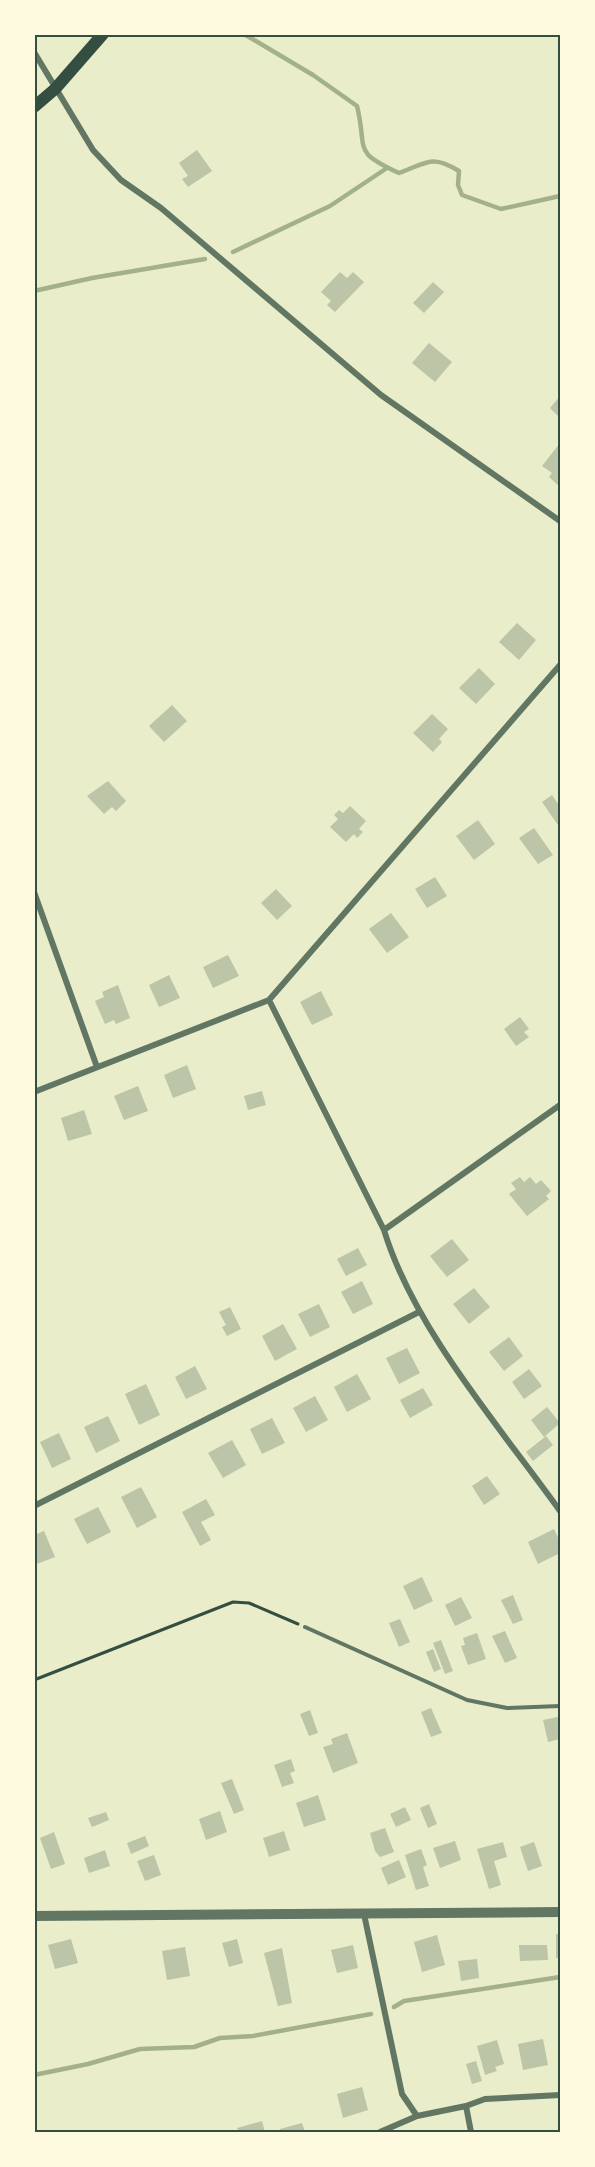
<svg xmlns="http://www.w3.org/2000/svg" width="595" height="2167" font-family="'Nunito Sans',sans-serif">
<style>
.lines{fill:none;stroke-linecap:round;stroke-linejoin:round}
.stream{stroke:#a3b18a;stroke-width:4.5}
.building{fill:#bcc5a7}
.path{stroke:#344e41;stroke-width:3}
.service{stroke:#617663;stroke-width:4}
.minor{stroke:#617663;stroke-width:6}
.tertiary{stroke:#617663;stroke-width:10}
.secondary{stroke:#344e41;stroke-width:12}
.neatline{fill:none;stroke:#344e41;stroke-width:2}
</style>
<rect width="100%" height="100%" fill="#e9edc9"/>
<g class="lines">
<!-- stream -->
<path class="stream" d="M244 34 313 75 357 106C368 151 351 151 399 173 427 163 431 154 459 171L458 185 462 195 501 209 560 196
M233 252 330 206 387 168
M34 291 92 278 205 259
M394 2007 404 2001 560 1977
M34 2075 88 2064 140 2049 194 2047 220 2038 253 2036 371 2014"/>
</g>
<!-- building -->
<path class="building" d="M197 150 212 171 188 187 182 179 188 176 179 163Z
M340 272 347 278 353 272 364 282 335 312 327 305 331 301 321 292Z
M433 282 444 292 424 313 413 303Z
M429 343 452 362 435 382 412 363Z
M560 396V418L550 408Z
M560 443V487L549 477 552 473 542 466Z
M517 623 536 640 519 660 499 642Z
M479 668 495 684 476 704 459 688Z
M172 705 187 721 164 742 149 726Z
M432 714 448 729 439 739 442 742 433 752 413 733Z
M108 781 126 801 116 811 112 807 104 814 87 796Z
M552 795 560 807V828L542 802Z
M350 806 366 821 359 829 363 832 357 838 354 834 346 842 330 827 338 819 334 815 339 810 343 813Z
M478 820 495 844 474 860 456 836Z
M534 828 553 855 538 864 519 838Z
M435 877 447 896 427 908 415 889Z
M276 889 292 906 277 920 261 903Z
M391 913 409 937 387 953 369 929Z
M228 955 239 976 213 988 203 967Z
M169 975 180 998 159 1007 149 985Z
M118 985 130 1018 116 1024 114 1020 105 1024 95 1001 104 997 102 992Z
M321 991 333 1015 312 1025 300 1002Z
M520 1017 529 1029 524 1032 529 1037 516 1046 504 1029Z
M187 1065 196 1089 173 1098 164 1075Z
M138 1086 148 1111 124 1120 114 1096Z
M262 1091 266 1105 248 1110 244 1096Z
M84 1110 92 1134 68 1141 61 1118Z
M520 1177 524 1182 530 1177 536 1184 541 1180 551 1191 546 1196 549 1199 527 1216 509 1194 516 1189 511 1183Z
M452 1239 469 1260 447 1277 430 1256Z
M358 1248 367 1265 346 1276 337 1259Z
M362 1281 373 1304 353 1314 341 1292Z
M474 1288 490 1307 469 1324 453 1304Z
M319 1304 330 1327 310 1337 298 1314Z
M230 1307 241 1329 227 1336 222 1327 226 1325 219 1312Z
M283 1324 297 1349 275 1361 262 1336Z
M509 1337 523 1356 504 1371 489 1352Z
M407 1348 420 1373 399 1384 386 1358Z
M195 1366 207 1389 186 1399 175 1377Z
M529 1369 542 1386 524 1399 512 1382Z
M357 1374 371 1399 347 1412 334 1387Z
M146 1384 160 1415 139 1425 125 1394Z
M423 1388 433 1405 410 1418 400 1400Z
M315 1396 328 1420 306 1432 293 1408Z
M547 1407 560 1423 544 1437 531 1420Z
M108 1416 120 1441 96 1453 84 1427Z
M272 1418 285 1443 262 1454 250 1429Z
M59 1433 71 1459 52 1468 40 1442Z
M546 1436 553 1445 533 1461 526 1452Z
M232 1440 246 1465 223 1478 208 1453Z
M487 1476 500 1494 484 1505 472 1486Z
M141 1487 157 1517 137 1528 121 1497Z
M206 1499 215 1515 201 1522 211 1540 200 1546 182 1512Z
M98 1507 111 1532 87 1544 74 1519Z
M554 1529 560 1542V1553L538 1564 528 1542Z
M44 1531 55 1557 34 1565V1535Z
M422 1577 433 1601 414 1610 403 1586Z
M513 1595 523 1620 513 1624 501 1600Z
M461 1597 472 1618 455 1626 445 1605Z
M400 1619 410 1642 399 1647 389 1623Z
M505 1631 517 1658 505 1663 492 1636Z
M477 1633 486 1659 468 1665 461 1646 465 1645 463 1638Z
M441 1640 453 1671 445 1674 433 1643Z
M433 1649 441 1669 434 1672 426 1652Z
M431 1708 442 1733 431 1737 421 1712Z
M310 1710 318 1733 309 1736 300 1714Z
M558 1717 560 1739 548 1742 543 1720Z
M347 1733 358 1763 333 1773 323 1747 333 1744 331 1739Z
M291 1759 295 1771 290 1773 294 1783 282 1787 274 1765Z
M232 1779 244 1810 234 1814 221 1783Z
M318 1795 326 1820 304 1827 296 1803Z
M429 1804 437 1824 428 1828 420 1808Z
M405 1807 411 1820 396 1827 390 1814Z
M220 1811 227 1832 206 1840 199 1819Z
M106 1812 109 1820 92 1827 88 1818Z
M385 1828 394 1852 380 1857 375 1851 370 1833Z
M284 1831 290 1850 269 1857 263 1838Z
M54 1832 65 1864 51 1869 40 1838Z
M145 1836 149 1846 131 1854 127 1843Z
M455 1841 461 1860 440 1868 433 1848Z
M503 1842 507 1857 494 1861 501 1885 489 1889 477 1849Z
M534 1842 542 1866 528 1871 520 1847Z
M421 1849 427 1865 423 1867 429 1886 416 1890 405 1855Z
M105 1850 110 1866 89 1873 84 1858Z
M154 1855 161 1875 145 1881 137 1861Z
M399 1860 406 1877 388 1885 381 1868Z
M556 1934H560V1958H556Z
M437 1935 445 1965 422 1972 414 1942Z
M71 1939 78 1963 55 1969 48 1945Z
M237 1939 243 1963 229 1967 222 1943Z
M353 1945 358 1968 337 1973 331 1950Z
M519 1945H547L548 1960 520 1961Z
M185 1947 190 1976 167 1980 162 1951Z
M282 1948 292 2003 278 2006 264 1953Z
M477 1959 479 1978 461 1981 458 1961Z
M543 2039 548 2065 523 2070 518 2044Z
M497 2040 504 2064 495 2067 497 2071 485 2075 477 2046Z
M476 2061 482 2081 472 2084 466 2064Z
M362 2087 368 2110 343 2118 337 2094Z
M262 2121 265 2132H239L237 2128Z
M302 2123 305 2132H281L280 2129Z"/>
<g class="lines">
<!-- path -->
<path class="path" d="M34 1680 233 1602 249 1603 298 1624"/>
<!-- service -->
<path class="service" d="M305 1627 467 1700 507 1708 560 1706"/>
<!-- minor -->
<path class="minor" d="M34 52 93 150 121 180 161 208 381 395 560 521
M34 892 97 1067
M269 1000 384 1230C414 1329 500 1427 560 1511
M34 1092 269 1000 560 665
M384 1230 560 1105
M34 1506 419 1312
M364 1914 402 2094 417 2116
M466 2106 471 2132
M380 2132 417 2116 466 2106 485 2099 560 2095"/>
<!-- tertiary -->
<path class="tertiary" d="M34 1916 560 1912"/>
<!-- secondary -->
<path class="secondary" d="M34 107 55 89 103 34"/>
</g>
<!-- border -->
<rect width="595" height="2167" fill="none" stroke="#fefae0" stroke-width="72"/>
<rect x="36" y="36" width="523" height="2095" class="neatline"/>
</svg>
